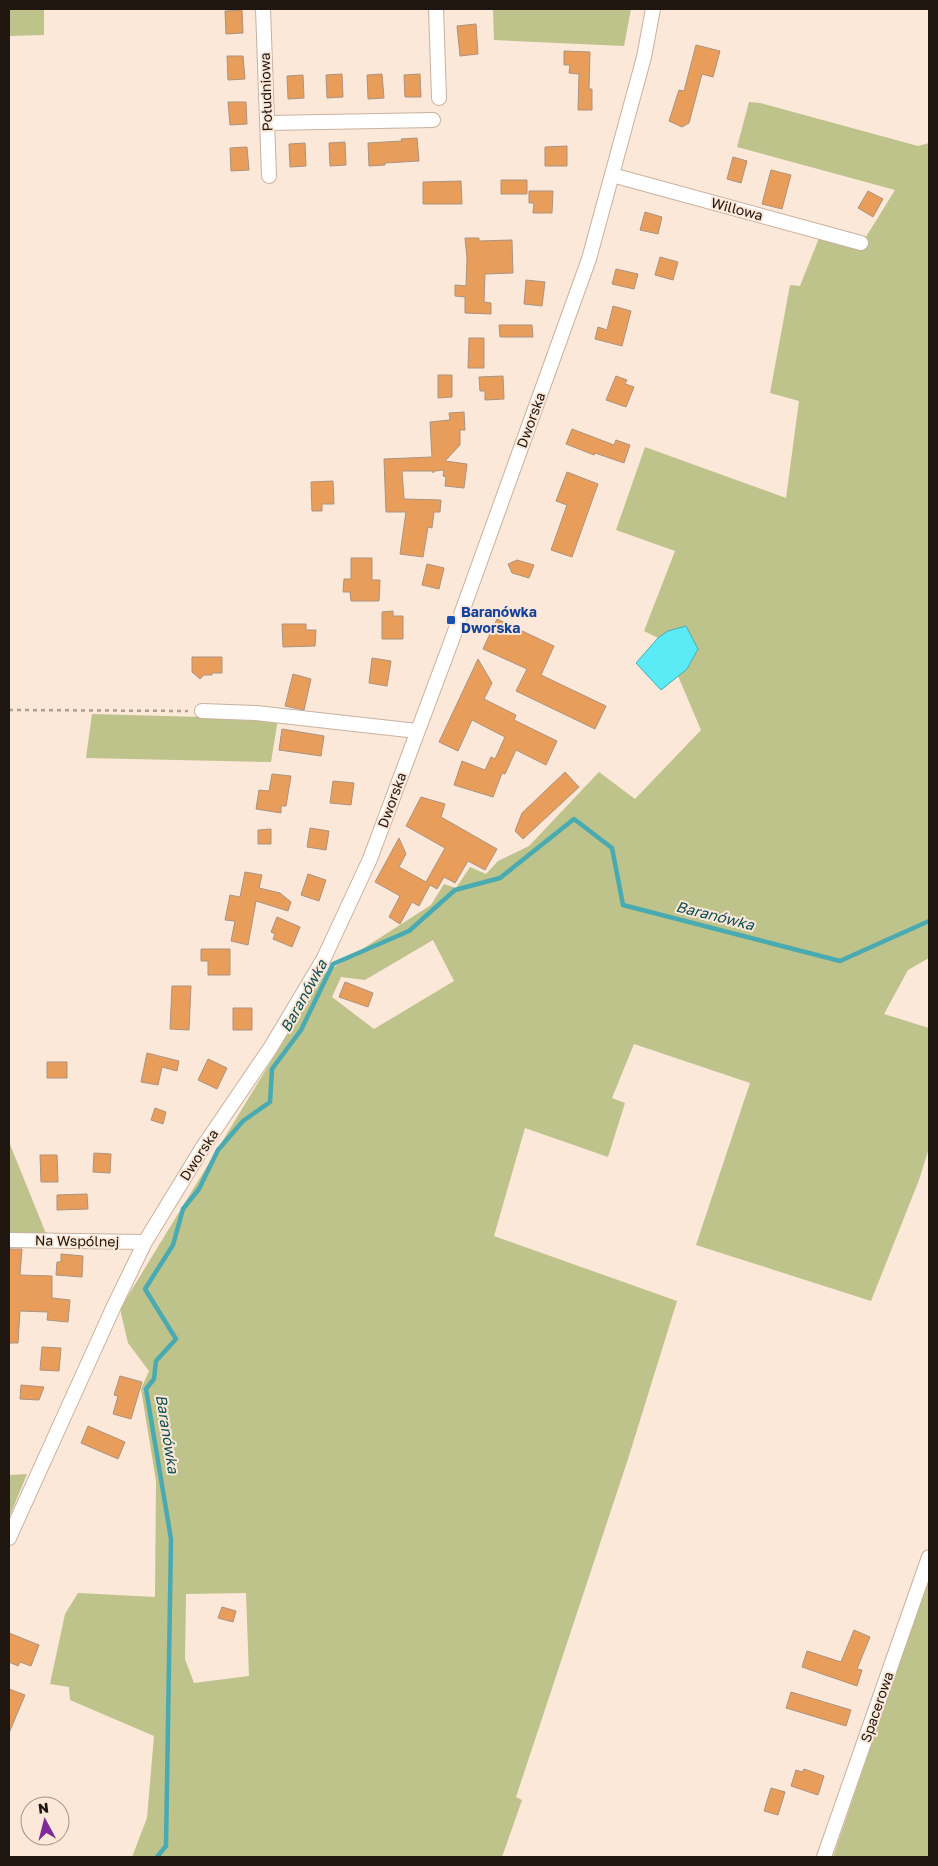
<svg xmlns="http://www.w3.org/2000/svg" width="938" height="1866" font-family="'Golos Text',sans-serif">
<style>
.green{fill:#bec28b;fill-rule:evenodd}
.water{fill:#5bebf6;stroke:#49abb1}
.lines{fill:none;stroke-linecap:round;stroke-linejoin:round}
.stream{stroke:#49abb1;stroke-width:4.5}
.building{fill:#e99d5b;stroke:#aa9380}
.minor-casing{stroke:#c9b19e;stroke-width:16}
.path{stroke:#b0a093;stroke-width:2.5;stroke-dasharray:4 4;stroke-linecap:butt}
.minor{stroke:#fff;stroke-width:14}
.transit-dot{fill:#1a4fb4;stroke:#fce8d8;stroke-width:2}
.labels{text-anchor:middle;stroke-width:4;stroke-linejoin:round;paint-order:stroke}
.street-label{font-size:14px;fill:#1e160f;stroke:#fce8d8}
.transit-label{font-size:14px;font-weight:bold;fill:#164399;stroke:#fce8d8;text-anchor:start}
.water-label{font-size:15px;font-style:italic;fill:#0f4f53;stroke:#fce8d8}
</style>
<rect width="100%" height="100%" fill="#fce8d8"/>
<!-- green -->
<path class="green" d="M9 9H44V35L9 36Z
M493 9H631L624 46 494 40Z
M749 102 760 103 918 146 929 143V958L908 970 884 1014 929 1028V1148L919 1180 871 1301 696 1245 750 1083 634 1044 612 1098 625 1103 608 1157 525 1128 494 1236 677 1301 628 1459 516 1797 522 1800 502 1857H132L147 1818 154 1736 70 1700 69 1687 50 1684 65 1614 78 1593 155 1597 156 1481 141 1389 149 1371 128 1343 120 1309 325 973 431 905 444 884 456 888 470 867 486 874 498 861 529 846 599 772 635 799 701 730 678 676 687 669 698 649 686 626 668 631 658 638 644 631 675 551 616 530 645 447 786 498 799 401 770 393 790 285 800 286 819 238 864 240 895 190 737 147ZM433 940 454 981 374 1029 332 997 341 977 365 980ZM246 1593 249 1676 194 1683 185 1659 186 1594Z
M92 714 278 719 271 762 86 758Z
M9 1142 47 1236 9 1235Z
M27 1474 9 1518V1475Z
M929 1576V1857H833Z"/>
<!-- water -->
<path class="water" d="M686 626 698 649 687 669 661 690 636 663 658 638 668 631Z"/>
<g class="lines">
<!-- stream -->
<path class="stream" d="M157 1857 166 1846 171 1539 146 1389 154 1379 156 1361 176 1339 145 1289 173 1245 183 1209 199 1189 218 1150 243 1121 270 1102 272 1069 301 1030 333 964 409 931 455 890 500 878 574 819 612 848 623 905 840 961 929 921"/>
</g>
<!-- building -->
<path class="building" d="M242 10 243 33 226 34 225 11Z
M476 24 478 54 460 56 457 26Z
M696 45 720 51 713 77 702 74 689 123 682 127 669 121 679 90 684 91Z
M564 51 590 52 589 89H592V110H578L579 74 569 73 570 65H564Z
M227 56H243L245 79 228 80Z
M342 74 343 97 327 98 326 75Z
M382 74 384 98 368 99 367 75Z
M420 74 421 97H405L404 75Z
M303 75 304 98 288 99 287 76Z
M228 102H246L247 124 230 125Z
M417 138 419 161 385 163V165L369 166 368 143 402 141 401 139Z
M345 142 346 165 330 166 329 143Z
M305 143 306 166 290 167 289 144Z
M567 146V166H545V147Z
M247 147 249 170 231 171 230 148Z
M733 157 747 161 741 183 727 179Z
M771 170 791 175 782 209 762 204Z
M501 180H527V194H501Z
M461 181 462 204H423V182Z
M529 191H553L552 213H533L534 203H529Z
M868 191 883 199 873 217 858 208Z
M645 212 662 217 658 234 640 230Z
M465 238H479V241L512 240 513 273 485 274 484 302 491 303V314L465 313V297L455 296V285L466 286 467 258Z
M660 257 678 262 673 280 655 275Z
M616 269 638 274 634 289 612 284Z
M526 280 545 282 542 306 524 304Z
M613 306 631 311 622 346 595 339 598 327 607 330Z
M499 325H532L533 337H500Z
M469 338H484V368H468Z
M438 375H452V397L438 398Z
M503 376 504 399 485 400V391H480L479 377Z
M616 376 627 380 625 384 634 387 626 407 606 400Z
M464 412 465 430H460V445L445 461 467 464 464 488 445 486 446 477 443 476 444 470 435 471 433 473V471H402L404 499 441 500 440 512H434L432 528 428 527 423 557 400 554 406 512H386L384 459 432 457 430 422 450 420 449 413Z
M572 429 614 445 616 440 630 445 624 463 595 453 594 455 566 444Z
M567 472 598 484 572 557 551 550 567 505 556 501Z
M333 481 334 504H322V511H312L311 482Z
M351 558H372V580H380L379 601H351L350 592H343L344 579H351Z
M517 560 534 565 529 578 512 573 508 564Z
M427 564 444 568 439 589 422 585Z
M393 611V616H403V639H382V612Z
M497 619 554 646 541 675 606 706 595 729 516 691 527 669 483 649Z
M282 624H306V630H316L315 646 283 647Z
M192 657H222V673H212V675H204L200 679 192 672Z
M372 658 391 661 387 686 369 683Z
M478 659 492 683 484 699 516 715 514 720 557 741 546 765 516 750 505 774 502 773 493 797 454 785 462 761 485 770 491 757 495 759 505 737 472 720 458 751 439 742Z
M293 674 311 679 304 710 285 706Z
M282 729 324 736 321 756 279 750Z
M565 772 579 787 523 839 515 831 522 813Z
M272 774 291 776 286 806H281V813L256 809 259 790 269 791Z
M333 781 354 783 351 805 330 803Z
M421 797 445 804 441 817 497 849 485 870 468 861 455 883 444 877 437 889 430 885 419 906 412 902 400 924 389 917 400 896 375 882 399 838 406 854 399 867 426 882 445 848 406 826Z
M310 828 329 831 326 850 307 847Z
M271 829V844H258V830Z
M245 872 262 875 259 888 280 893 291 902 288 911 256 901 248 945 231 941 235 921 225 920 230 895 240 897Z
M308 874 326 880 319 901 301 895Z
M277 917 300 927 292 947 273 939 275 934 271 932Z
M201 949H230V975H208V961H201Z
M345 982 373 993 368 1007 339 997Z
M172 986H191L189 1030 170 1029Z
M233 1008H252V1030H233Z
M147 1053 179 1061 177 1071 162 1067 158 1085 141 1082Z
M208 1059 227 1068 217 1089 198 1080Z
M47 1062H67V1078H47Z
M155 1108 166 1112 163 1124 151 1120Z
M94 1153 111 1154 110 1173 93 1172Z
M40 1155H57L58 1182H41Z
M87 1194 88 1209 57 1210V1195Z
M9 1249H22L20 1275 52 1276V1298L70 1300 68 1322 47 1320 48 1312 20 1311 18 1343H9Z
M61 1254 83 1256 82 1277 56 1275 57 1262H61Z
M42 1347 61 1348 59 1371 40 1370Z
M120 1376 142 1382 131 1419 113 1414 118 1396 114 1395Z
M21 1385 44 1387 39 1400 20 1399Z
M88 1426 125 1442 118 1459 81 1443Z
M222 1607 236 1611 233 1622 218 1618Z
M854 1630 870 1637 857 1669 862 1670 857 1686 802 1667 807 1651 841 1662Z
M9 1633 39 1645 31 1666 20 1662 18 1666 9 1662Z
M9 1689 25 1695 9 1733Z
M791 1692 851 1710 846 1726 786 1708Z
M804 1769 824 1776 818 1795 791 1786 796 1770 802 1772Z
M771 1788 785 1792 778 1815 764 1811Z"/>
<g class="lines">
<defs>
<path id="minor" d="M263 9 269 176
M436 9 439 98
M268 123 433 120
M612 175 861 243
M202 711 256 713 417 731
M9 1240 145 1242
M9 1538 114 1306 145 1242 203 1147 271 1047 324 958 370 859 450 645 589 259 644 57 653 9
M824 1857 929 1557"/>
</defs>
<!-- minor casing -->
<use href="#minor" class="minor-casing"/>
<!-- path -->
<path class="path" d="M9 710 188 711"/>
<!-- minor -->
<use href="#minor" class="minor"/>
</g>
<!-- markers -->
<rect class="transit-dot" x="446" y="615" width="10" height="10" rx="2.5"/>
<g class="labels">
<!-- street labels -->
<g class="street-label">
<text transform="translate(266 92) rotate(-92)" y="5">Południowa</text>
<text transform="translate(737 209) rotate(15)" y="5">Willowa</text>
<text transform="translate(531 420) rotate(-70)" y="5">Dworska</text>
<text transform="translate(392 800) rotate(-70)" y="5">Dworska</text>
<text transform="translate(199 1155) rotate(-57)" y="5">Dworska</text>
<text transform="translate(77 1241) rotate(1)" y="5">Na Wspólnej</text>
<text transform="translate(877 1707) rotate(-71)" y="5">Spacerowa</text>
</g>
<!-- transit labels -->
<g class="transit-label">
<text x="461" y="617">Baranówka<tspan x="461" dy="16">Dworska</tspan></text>
</g>
<!-- water labels -->
<g class="water-label">
<text transform="translate(715 916) rotate(14)" y="5">Baranówka</text>
<text transform="translate(304 996) rotate(-61)" y="5">Baranówka</text>
<text transform="translate(167 1434) rotate(81)" y="5">Baranówka</text>
</g>
</g>
<!-- border -->
<rect width="938" height="1866" fill="none" stroke="#1e160f" stroke-width="20"/>
<!-- north arrow -->
<g transform="translate(45 1821) rotate(353)"><circle r="24" fill="#fce8d8" stroke="#a39488"/>
<path d="M0-4L9 19L0 12L-9 19Z" fill="#7f2b9a"/>
<text y="-8" font-size="14" font-weight="bold" text-anchor="middle" fill="#1e160f">N</text>
</g>
</svg>
